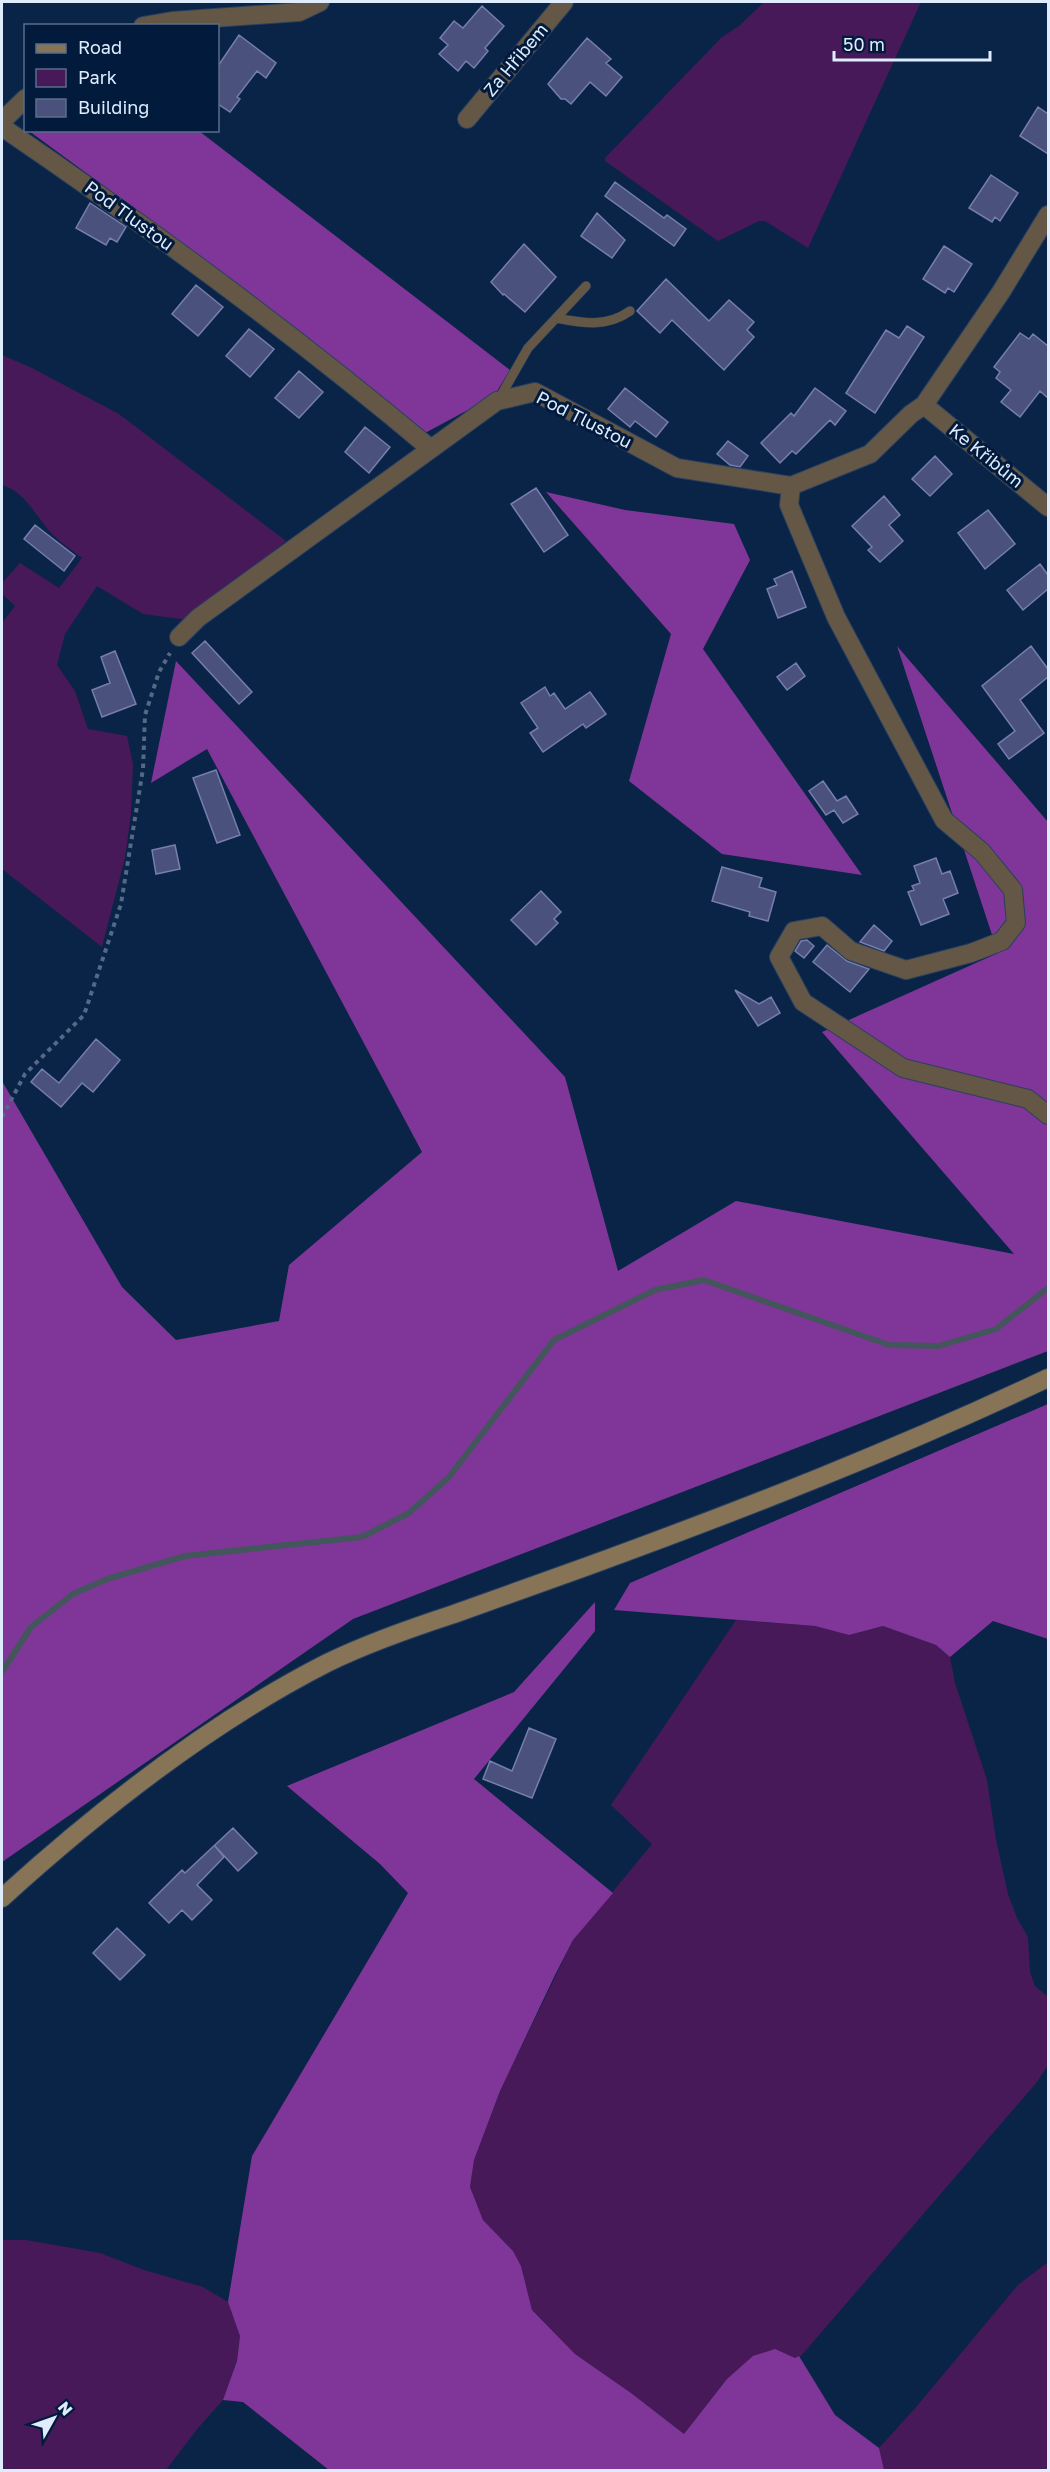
<svg xmlns="http://www.w3.org/2000/svg" width="1050" height="2472" font-family="'Golos Text',sans-serif">
<style>
.green{fill:#481958}
.forest{fill:#803698}
.lines{fill:none;stroke-linecap:round;stroke-linejoin:round}
.stream{stroke:#43565c;stroke-width:6}
.building{fill:#4b517d;stroke:#767ead;stroke-width:1.5}
.lane-casing{stroke:#284061;stroke-width:10}
.street-casing{stroke:#284061;stroke-width:20}
.secondary-casing{stroke:#284061;stroke-width:20}
.path{stroke:#536986;stroke-width:4;stroke-dasharray:4.5 4.5;stroke-linecap:butt}
.lane{stroke:#645745;stroke-width:9}
.street{stroke:#645745;stroke-width:18}
.secondary{stroke:#877356;stroke-width:18}
.labels{text-anchor:middle;stroke-width:6;stroke-linejoin:round;paint-order:stroke}
.street-label{font-size:18px;fill:#deecfe;stroke:#021a3c}
</style>
<rect width="100%" height="100%" fill="#0a2447"/>
<!-- green -->
<path class="green" d="M764 2H921L808 248 765 221H759L718 241 605 161V158L722 37 739 26Z
M2 355 32 368 119 414 286 541 189 620 143 614 97 586 65 634 57 665 75 691 88 729 127 736 133 764 131 814 125 858 102 947 2 869V623L15 606 2 594V581L3 582 20 563 59 588 82 558C72 550 61 543 52 534 36 517 26 492 2 485Z
M736 1620 815 1626 849 1635 883 1626 936 1645 950 1657 955 1683 987 1780 996 1840 1008 1894 1017 1918 1028 1937 1030 1972 1035 1986 1048 1997V2065L1037 2082 801 2356 727 2379 684 2434 631 2393 575 2354 532 2310 521 2266 513 2251 483 2220 470 2187 474 2160 500 2091 573 1940 652 1844 611 1805Z
M2 2240H26L100 2253 144 2270 203 2287 228 2302 240 2336 237 2361 223 2400 198 2428 166 2470H2Z
M1048 2262V2470H884L879 2448 917 2406 1018 2285Z"/>
<!-- forest -->
<path class="forest" d="M29 131H199L510 370 494 396 425 433 254 296Z
M546 492 625 510 734 524 750 560 703 649 862 875 722 854 629 781 671 634Z
M897 646 1048 822V1351L353 1619 2 1862V1081L122 1287 176 1340 279 1321 289 1265 422 1152 207 749 151 783 176 661 565 1077 618 1271 736 1201 1014 1254 822 1032 998 953Z
M1048 1404V1639L993 1621 950 1657 936 1645 883 1626 849 1635 815 1626 614 1610 630 1583Z
M595 1602V1631L474 1779 613 1893 573 1940 555 1975 500 2091 474 2160 470 2187 483 2220 513 2251 521 2266 532 2310 575 2354 631 2393 684 2434 727 2379 753 2356 775 2349 795 2358 799 2356 835 2415 879 2448 884 2470H329L243 2402 223 2400 237 2361 240 2336 228 2302 252 2156 408 1893 380 1864 287 1786 514 1692Z"/>
<g class="lines">
<!-- stream -->
<path class="stream" d="M2 1672 31 1627 73 1594 107 1579 185 1556 362 1537 409 1513 449 1477 554 1340 655 1290 704 1280 889 1345 939 1346 996 1329 1048 1288"/>
</g>
<!-- building -->
<path class="building" d="M482 6 504 26 485 48 488 51 474 68 466 61 458 71 439 54 448 45 440 38 454 21 463 28Z
M239 35 276 63 266 78 257 71 237 97 240 99 230 112 218 104V66Z
M587 38 611 59 606 63 622 77 606 96 590 82 571 104 565 99H561L548 84Z
M1038 107 1048 114V154L1020 136Z
M991 175 1018 193 1000 221 995 217 992 222 969 208Z
M615 182 664 218 667 215 686 229 674 246 605 196Z
M90 203 126 227 117 242 110 238 106 245 76 228Z
M597 213 625 240 612 258 581 236Z
M524 244 556 277 525 312 504 294 503 295 491 282Z
M944 246 972 264 954 292 948 288 945 293 923 279Z
M666 279 709 321 729 300 754 322 747 330 754 337 724 370 672 320 660 333 637 311Z
M196 285 223 307 198 336 172 314Z
M907 326 924 337 875 413 846 393 886 330 899 338Z
M249 329 274 349 250 377 226 356Z
M1020 333 1029 339 1033 334 1048 346V398L1040 391 1020 417 1001 402 1011 390 996 378 1000 372 994 367Z
M299 371 323 392 299 418 275 398Z
M625 388 668 422 656 437 635 421 630 427 608 409Z
M815 388 846 411 835 425 830 420 796 454 792 451 780 463 761 443 791 413 794 416Z
M365 427 390 447 369 473 345 452Z
M728 441 748 456 740 467 730 465 717 454Z
M935 456 952 474 930 496 912 479Z
M536 488 568 535 544 552 511 504Z
M884 496 900 515 889 525 903 541 880 562 868 550 872 547 852 526Z
M988 510 1015 544 985 569 958 533Z
M35 525 75 556 64 571 24 539Z
M1040 564 1048 575V589L1023 610 1007 590Z
M792 571 806 607 778 618 767 589 777 585 774 579Z
M205 641 252 692 239 704 192 653Z
M1031 646 1048 669V677L1020 700 1044 733 1009 759 998 744 1015 731 982 686Z
M115 651 136 704 102 717 92 690 110 683 101 657Z
M796 663 805 676 787 690 777 677Z
M545 687 550 696 554 693 565 709 590 692 606 714 586 728 583 724 543 752 530 733 538 728 521 703Z
M216 770 240 835 217 843 193 778Z
M823 781 837 801 846 796 858 814 843 823 834 810 826 815 809 791Z
M175 845 180 869 156 874 152 850Z
M936 858 942 874 950 871 958 893 943 899 949 914 921 925 908 892 914 890 912 886 920 883 914 866Z
M722 867 762 878 759 887 776 892 768 921 749 916 750 912 712 901Z
M541 891 561 912 554 919 558 923 536 945 511 920Z
M874 925 892 941 884 951 860 942Z
M807 940 814 946 804 958 795 951 801 941Z
M827 945 847 961 869 969 850 992 813 962Z
M735 990 759 1004 771 997 780 1013 758 1026Z
M96 1039 120 1060 93 1092 82 1083 61 1107 31 1082 42 1069 59 1083Z
M529 1728 556 1739 532 1798 483 1779 490 1761 512 1771Z
M233 1828 257 1853 238 1871 215 1846 224 1857 197 1885 212 1900 192 1920 182 1910 169 1923 149 1903 182 1870 185 1873Z
M117 1928 145 1955 120 1980 93 1953Z"/>
<g class="lines">
<defs>
<path id="lane" d="M556 318C582 323 606 328 630 311
M499 399 528 348 586 286"/>
<path id="street" d="M143 26 172 21 299 12 320 2
M467 119 564 2
M2 121 26 98
M2 127C150 228 294 334 431 449L497 401 535 392 677 468 791 486 870 454 911 414 924 405 1001 292 1048 215
M924 405 1048 507
M791 486 789 505 836 617 944 820 982 852 1013 890 1016 923 1002 941 971 953 906 970 851 951 822 926 794 931 779 957 803 1002 903 1068 1028 1099 1048 1115
M179 637 198 618 431 449"/>
<path id="secondary" d="M2 1898C100 1809 209 1723 327 1663 368 1643 411 1628 454 1614 499 1598 543 1582 588 1566 744 1509 898 1449 1048 1378"/>
</defs>
<!-- lane casing -->
<use href="#lane" class="lane-casing"/>
<!-- street casing -->
<use href="#street" class="street-casing"/>
<!-- secondary casing -->
<use href="#secondary" class="secondary-casing"/>
<!-- path -->
<path class="path" d="M2 1117 25 1074 84 1015 121 904 143 769 145 715 159 672 170 653"/>
<!-- lane -->
<use href="#lane" class="lane"/>
<!-- street -->
<use href="#street" class="street"/>
<!-- secondary -->
<use href="#secondary" class="secondary"/>
</g>
<g class="labels">
<!-- street labels -->
<g class="street-label">
<text transform="translate(516 60) rotate(-50)" y="6">Za Hřibem</text>
<text transform="translate(129 216) rotate(36)" y="6">Pod Tlustou</text>
<text transform="translate(584 420) rotate(27)" y="6">Pod Tlustou</text>
<text transform="translate(986 456) rotate(39)" y="6">Ke Křibům</text>
</g>
</g>
<!-- border -->
<rect width="1050" height="2472" fill="none" stroke="#deecfe" stroke-width="6"/>
<!-- legend -->
<rect x="24" y="24" width="195" height="108" fill="#021a3c" stroke="#5a6e8a" stroke-width="1.5"/>
<rect x="36" y="44" width="30" height="9" fill="#877356" stroke="#5a6e8a" stroke-width="1.5"/>
<text x="78" y="54" font-size="18" fill="#deecfe">Road</text>
<rect x="36" y="69" width="30" height="18" fill="#481958" stroke="#5a6e8a" stroke-width="1.5"/>
<text x="78" y="84" font-size="18" fill="#deecfe">Park</text>
<rect x="36" y="99" width="30" height="18" fill="#4b517d" stroke="#5a6e8a" stroke-width="1.5"/>
<text x="78" y="114" font-size="18" fill="#deecfe">Building</text>
<!-- north arrow -->
<g transform="translate(54 2418) rotate(50)" stroke="#021a3c" stroke-width="4.5" paint-order="stroke">
<path d="M0-4.5L10 22L0 15L-10 22Z" fill="#deecfe"/>
<text y="-9" font-size="16" font-weight="bold" text-anchor="middle" fill="#deecfe">N</text>
</g>
<!-- scale -->
<path d="M834 51v9h156v-9" fill="none" stroke="#deecfe" stroke-width="3"/>
<text x="843" y="51" font-size="18" fill="#deecfe" stroke="#021a3c" stroke-width="4.5" paint-order="stroke">50 m</text>
</svg>
